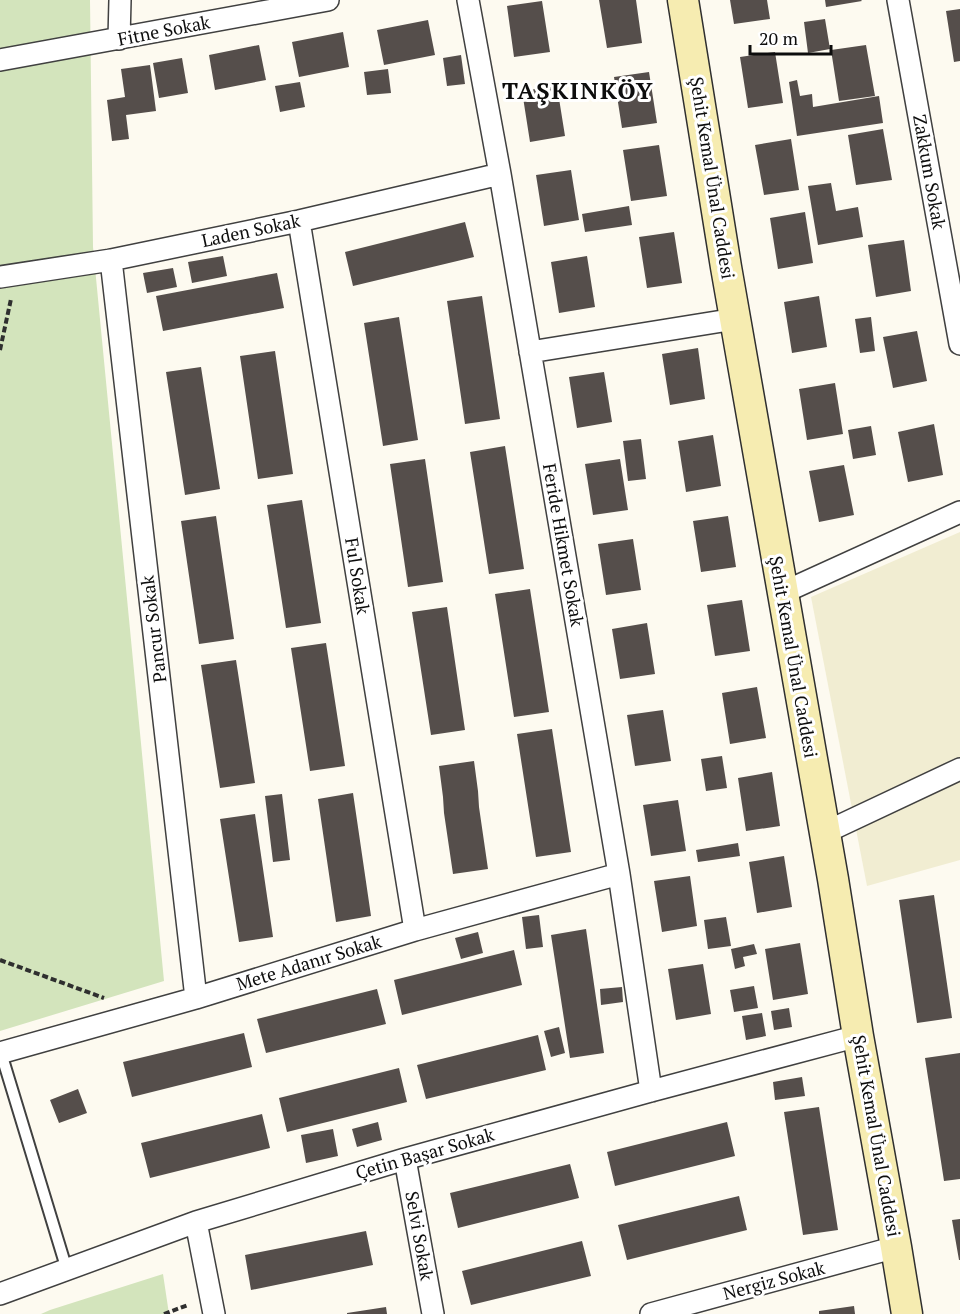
<svg xmlns="http://www.w3.org/2000/svg" width="960" height="1314" font-family="'PT Serif',serif">
<style>
.farmland{fill:#f1edd2}
.green{fill:#d3e4bc}
.building{fill:#554e4b}
.lines{fill:none;stroke-linecap:round;stroke-linejoin:round}
.lane-casing{stroke:#404040;stroke-width:14}
.street-casing{stroke:#404040;stroke-width:24}
.secondary-casing{stroke:#2f2f2f;stroke-width:33}
.path{stroke:#2f2f2f;stroke-width:4;stroke-dasharray:6 3;stroke-linecap:butt}
.lane{stroke:#fff;stroke-width:10}
.street{stroke:#fff;stroke-width:21}
.secondary{stroke:#f6ecb1;stroke-width:30}
.labels{text-anchor:middle;stroke-width:6;stroke-linejoin:round;paint-order:stroke}
.street-label{font-size:18px;fill:#0d0d0d;stroke:#fff}
.district-label{font-size:24px;font-weight:bold;letter-spacing:1.5px;fill:#0d0d0d;stroke:#fff}
</style>
<rect width="100%" height="100%" fill="#fdfaf0"/>
<!-- farmland -->
<path class="farmland" d="M960 532V860L867 886 811 597Z"/>
<!-- green -->
<path class="green" d="M0 0H90L93 247 164 981 0 1031Z
M163 1274 169 1314H41L50 1310Z"/>
<!-- building -->
<path class="building" d="M599 0H636L642 43 607 48Z
M730 0H767L770 19 734 24Z
M825 0H861L862 1 826 7Z
M542 1 550 52 514 57 507 6Z
M960 9V61L954 62 946 11Z
M825 19 830 49 808 53 804 22Z
M428 20 435 55 384 65 377 30Z
M343 32 349 67 299 77 292 42Z
M259 45 266 80 215 90 209 55Z
M866 45 875 96 839 101 831 50Z
M775 52 783 103 748 108 740 57Z
M461 55 465 84 447 86 443 58Z
M182 58 188 93 159 98 153 63Z
M150 65 156 111 126 115 129 139 112 141 107 100 125 97 121 69Z
M388 69 391 93 367 95 364 72Z
M649 72 657 123 622 128 614 77Z
M797 80 800 96 812 94 813 107 879 96 883 123 797 136 789 82Z
M300 82 305 107 280 112 275 86Z
M557 86 565 136 530 142 522 91Z
M883 129 892 180 856 185 848 135Z
M791 139 799 190 764 195 755 145Z
M659 145 667 196 631 201 623 150Z
M571 170 579 220 544 226 536 175Z
M831 183 836 211 858 207 863 237 818 245 808 186Z
M629 206 632 225 585 232 582 214Z
M805 212 813 263 778 269 770 218Z
M465 222 474 257 353 286 345 252Z
M674 232 682 283 647 288 639 237Z
M904 240 911 291 876 297 868 245Z
M223 256 227 276 192 283 188 262Z
M587 256 595 307 559 313 551 262Z
M173 268 177 287 147 293 143 273Z
M277 273 284 308 163 331 156 296Z
M482 296 500 419 465 424 447 301Z
M819 296 827 347 792 353 784 302Z
M399 317 418 440 383 446 364 323Z
M871 317 875 351 860 353 855 319Z
M917 331 927 381 893 388 883 337Z
M698 348 705 399 670 405 662 354Z
M275 351 293 474 258 479 240 356Z
M201 367 220 489 185 495 166 372Z
M604 372 612 422 577 428 569 377Z
M835 383 843 434 807 440 799 389Z
M934 424 943 475 908 482 898 432Z
M871 426 876 455 853 459 848 430Z
M713 435 721 486 686 492 678 441Z
M641 439 646 479 628 481 623 441Z
M505 446 524 569 489 574 470 452Z
M425 459 443 582 408 587 390 464Z
M620 459 628 510 593 515 585 464Z
M844 465 854 515 819 522 809 471Z
M302 500 321 623 286 628 267 505Z
M216 516 234 639 199 644 181 521Z
M728 516 736 567 701 572 693 521Z
M633 539 641 590 606 595 598 544Z
M530 589 549 712 514 717 495 594Z
M742 600 750 651 715 656 707 605Z
M447 607 465 730 431 735 412 612Z
M647 623 655 674 620 679 612 629Z
M326 643 345 766 310 771 291 648Z
M236 660 255 783 220 788 201 665Z
M757 687 766 738 730 744 722 693Z
M663 710 671 761 635 766 627 715Z
M552 729 571 852 536 857 517 734Z
M722 756 727 788 706 791 701 759Z
M474 761 478 791 479 807 488 869 453 874 444 813 443 797 439 766Z
M772 772 780 826 746 831 738 778Z
M353 793 371 916 336 922 318 799Z
M282 794 290 860 273 862 265 796Z
M678 800 686 851 651 856 643 805Z
M255 814 273 937 239 942 220 819Z
M738 843 740 856 698 862 696 850Z
M784 856 792 907 757 913 749 862Z
M690 876 697 926 662 932 654 881Z
M934 895 952 1018 917 1023 899 900Z
M539 915 543 947 526 949 522 917Z
M726 917 731 946 708 949 704 920Z
M586 929 604 1053 570 1058 551 935Z
M478 932 483 953 461 959 455 938Z
M800 943 808 994 773 1000 765 949Z
M754 944 757 954 743 957 745 966 735 969 731 949Z
M514 950 522 985 402 1015 394 980Z
M703 964 711 1014 676 1020 668 969Z
M754 986 758 1008 734 1012 730 990Z
M622 987 623 1002 601 1005 600 989Z
M377 989 386 1024 266 1053 257 1019Z
M789 1008 792 1027 774 1030 771 1011Z
M762 1013 766 1036 746 1040 742 1016Z
M559 1027 565 1053 551 1057 544 1031Z
M244 1033 252 1067 132 1097 123 1062Z
M538 1035 546 1070 426 1099 417 1065Z
M960 1053V1179L944 1181 925 1058Z
M399 1068 407 1102 287 1132 279 1098Z
M802 1077 805 1096 775 1100 773 1082Z
M78 1089 87 1113 59 1123 50 1100Z
M819 1107 838 1230 803 1235 784 1112Z
M262 1114 270 1148 150 1178 141 1143Z
M378 1122 382 1140 357 1147 352 1129Z
M727 1122 735 1156 615 1186 607 1152Z
M333 1129 338 1156 306 1163 301 1135Z
M570 1164 579 1198 458 1228 450 1193Z
M739 1196 747 1230 627 1260 618 1225Z
M960 1219V1260H959L952 1220Z
M366 1231 373 1265 251 1290 245 1255Z
M582 1241 591 1276 471 1305 462 1271Z
M854 1306 855 1314H819V1311Z
M386 1307 387 1314H347V1313Z"/>
<g class="lines">
<defs>
<path id="lane" d="M1 1053 67 1270"/>
<path id="street" d="M468 0 500 174 619 874 651 1091
M898 0 960 344
M119 39 120 0
M0 60 328 0
M299 221 415 930
M111 260 196 998
M0 277 111 260 299 221 500 174
M530 352 735 319
M782 593 960 512
M824 833 960 769
M0 1053 196 998 415 930 619 874
M405 1159 433 1314
M196 1222 214 1314
M0 1294 196 1222 405 1159 651 1091 858 1036
M651 1314 896 1247"/>
<path id="secondary" d="M683 0 726 267 833 879 858 1036 896 1247 907 1314"/>
</defs>
<!-- lane casing -->
<use href="#lane" class="lane-casing"/>
<!-- street casing -->
<use href="#street" class="street-casing"/>
<!-- secondary casing -->
<use href="#secondary" class="secondary-casing"/>
<!-- path -->
<path class="path" d="M0 350 11 299
M0 960 104 998
M164 1314 188 1305"/>
<!-- lane -->
<use href="#lane" class="lane"/>
<!-- street -->
<use href="#street" class="street"/>
<!-- secondary -->
<use href="#secondary" class="secondary"/>
</g>
<g class="labels">
<!-- street labels -->
<g class="street-label">
<text transform="translate(164 31) rotate(-11)" y="6">Fitne Sokak</text>
<text transform="translate(929 172) rotate(80)" y="6">Zakkum Sokak</text>
<text transform="translate(712 178) rotate(81)" y="6">Şehit Kemal Ünal Caddesi</text>
<text transform="translate(251 231) rotate(-12)" y="6">Laden Sokak</text>
<text transform="translate(563 545) rotate(80)" y="6">Feride Hikmet Sokak</text>
<text transform="translate(357 576) rotate(81)" y="6">Ful Sokak</text>
<text transform="translate(154 629) rotate(-97)" y="6">Pancur Sokak</text>
<text transform="translate(793 657) rotate(80)" y="6">Şehit Kemal Ünal Caddesi</text>
<text transform="translate(309 963) rotate(-17)" y="6">Mete Adanır Sokak</text>
<text transform="translate(876 1136) rotate(80)" y="6">Şehit Kemal Ünal Caddesi</text>
<text transform="translate(425 1154) rotate(-16)" y="6">Çetin Başar Sokak</text>
<text transform="translate(419 1236) rotate(80)" y="6">Selvi Sokak</text>
<text transform="translate(774 1281) rotate(-15)" y="6">Nergiz Sokak</text>
</g>
<!-- district labels -->
<g class="district-label">
<text x="578" y="99">TAŞKINKÖY</text>
</g>
</g>
<!-- scale -->
<path d="M750 45v9h81v-9" fill="none" stroke="#0d0d0d" stroke-width="3"/>
<text x="759" y="45" font-size="18" fill="#0d0d0d" stroke="#ffffff" stroke-width="4.5" paint-order="stroke">20 m</text>
</svg>
